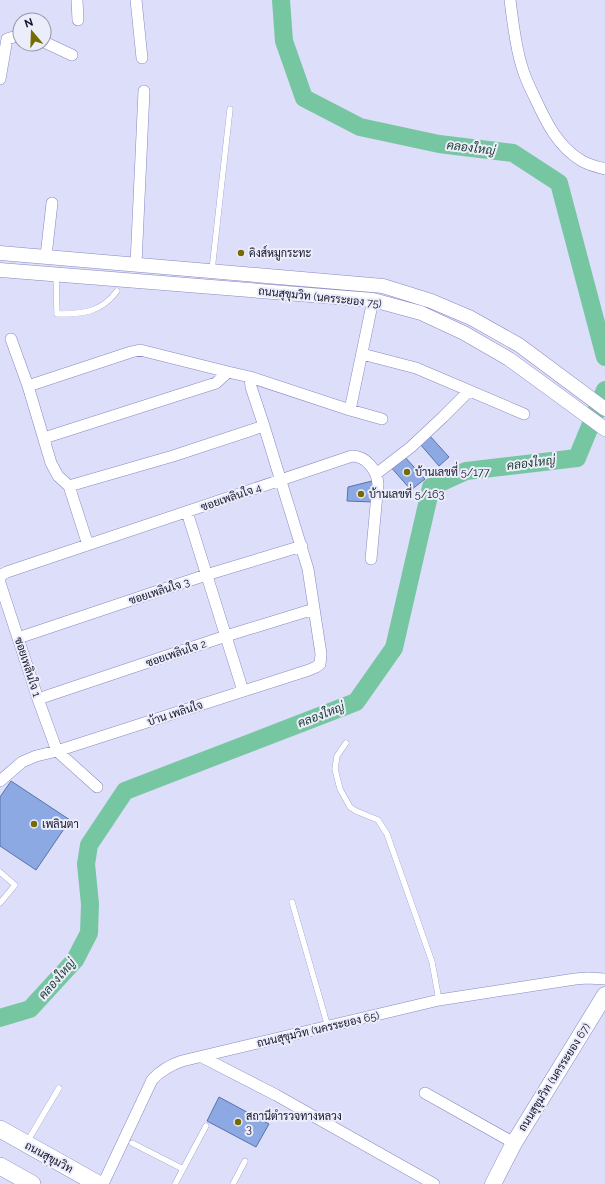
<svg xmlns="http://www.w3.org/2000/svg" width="605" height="1184" font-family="Raleway,Sarabun,sans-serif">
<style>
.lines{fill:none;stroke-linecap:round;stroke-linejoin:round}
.river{stroke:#77c6a2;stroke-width:18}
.building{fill:#8ca9e3;stroke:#5773a9}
.service-casing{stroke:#8888c5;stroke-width:6}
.minor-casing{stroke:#8888c5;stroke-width:12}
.tertiary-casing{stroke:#8888c5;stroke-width:15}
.secondary-casing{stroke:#8888c5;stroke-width:17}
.primary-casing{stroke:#8888c5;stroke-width:18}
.service{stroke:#fff;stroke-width:5.5}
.minor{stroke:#fff;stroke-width:11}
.tertiary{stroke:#fff;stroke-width:14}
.secondary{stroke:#fff;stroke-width:16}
.primary{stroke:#fff;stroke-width:17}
.poi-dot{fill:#746b04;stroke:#ecedfa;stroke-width:1.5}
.labels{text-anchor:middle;stroke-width:4;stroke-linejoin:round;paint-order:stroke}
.poi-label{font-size:11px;fill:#15142c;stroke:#ecedfa;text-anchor:start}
.street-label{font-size:11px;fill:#15142c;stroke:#ecedfa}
.water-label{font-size:12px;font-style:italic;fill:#16392a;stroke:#ecedfa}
</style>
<rect width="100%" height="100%" fill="#dddef9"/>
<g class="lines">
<!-- river -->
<path class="river" d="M281 0 284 41 304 98 360 127 439 144 513 153 559 183 605 357
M0 1018 30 1009 75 960 89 933 90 904 86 864 89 845 125 791 356 702 394 648 431 487 466 471 577 458 605 390"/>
</g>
<!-- building -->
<path class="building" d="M429 435 449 457 439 466 420 444Z
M403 455 425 479 411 490 389 465Z
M376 480 373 502 347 501 348 487Z
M11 781 70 820 36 870 0 846V797Z
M219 1097 269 1124 256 1147 207 1121Z"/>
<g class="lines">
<defs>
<path id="service" d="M212 270 230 109
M56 275 57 314C82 314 101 313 117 291
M346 743 337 756 335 769 340 789 350 807 356 811 378 820 387 834 432 962 439 1000
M0 872 15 885 0 903
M292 902 328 1027
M27 1142 59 1088
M132 1143 183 1169
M175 1184 206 1126
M233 1184 245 1161"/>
<path id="minor" d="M77 0 78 20
M136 0 142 58
M510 0C513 22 515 45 522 67 525 78 530 88 535 98 546 122 558 147 582 161 589 165 598 167 605 169
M44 42 72 55
M0 79 7 39 20 35
M46 256 52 203
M136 264 144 91
M11 339 28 386 51 463 58 476 69 486 88 545
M362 354 416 368 524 414
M28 386 131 352 140 350 228 372 250 377 350 410 382 419
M350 410 373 300
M44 438 216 383 228 372
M376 474 411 447 443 417 469 391
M69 486 173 456 264 426
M187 512 243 691
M0 577 3 574 7 572 352 456C366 456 377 470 378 484L371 559
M0 583 38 699 57 751 97 787
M18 638 206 575 302 546
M38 699 226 636 314 609
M0 781 22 762 36 756 57 751 309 670 316 667 320 664 321 654 308 569 264 426 251 387 250 377
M202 1057 276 1095 434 1184
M425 1093 514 1143
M103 1184 152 1080C161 1070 170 1065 182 1061L439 1000 575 979 587 978 605 979"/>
<path id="tertiary" d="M0 253 383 286 431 301 471 318 519 345 605 409
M0 270 373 300 421 313 464 333 509 359 605 429"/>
<path id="secondary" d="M493 1184 514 1143 605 995"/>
<path id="primary" d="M0 1129 98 1184
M0 1166 32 1184"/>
</defs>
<!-- service casing -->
<use href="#service" class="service-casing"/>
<!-- minor casing -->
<use href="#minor" class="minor-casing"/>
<!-- tertiary casing -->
<use href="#tertiary" class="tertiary-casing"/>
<!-- secondary casing -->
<use href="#secondary" class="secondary-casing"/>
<!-- primary casing -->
<use href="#primary" class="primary-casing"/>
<!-- service -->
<use href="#service" class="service"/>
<!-- minor -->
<use href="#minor" class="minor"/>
<!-- tertiary -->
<use href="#tertiary" class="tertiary"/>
<!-- secondary -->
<use href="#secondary" class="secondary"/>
<!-- primary -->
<use href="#primary" class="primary"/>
</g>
<!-- markers -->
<g class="poi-dot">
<circle cx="241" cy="253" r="4"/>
<circle cx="407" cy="472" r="4"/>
<circle cx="361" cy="494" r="4"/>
<circle cx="34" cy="824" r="4"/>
<circle cx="238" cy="1122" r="4"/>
</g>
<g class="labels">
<!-- poi labels -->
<g class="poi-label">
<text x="249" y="257">คิงส์หมูกระทะ</text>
<text x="415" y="476">บ้านเลขที่ 5/177</text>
<text x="369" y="498">บ้านเลขที่ 5/163</text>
<text x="42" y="828">เพลินตา</text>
<text x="246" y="1120">สถานีตำรวจทางหลวง<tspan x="246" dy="13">3</tspan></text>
</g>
<!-- street labels -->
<g class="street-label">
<text transform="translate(320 297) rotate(6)" y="4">ถนนสุขุมวิท (นครระยอง 75)</text>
<text transform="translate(231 497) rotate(-19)" y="4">ซอยเพลินใจ 4</text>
<text transform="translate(159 591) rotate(-18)" y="4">ซอยเพลินใจ 3</text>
<text transform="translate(176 653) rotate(-19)" y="4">ซอยเพลินใจ 2</text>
<text transform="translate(28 667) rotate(72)" y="4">ซอยเพลินใจ 1</text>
<text transform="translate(175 713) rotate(-18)" y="4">บ้าน เพลินใจ</text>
<text transform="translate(318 1029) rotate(-13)" y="4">ถนนสุขุมวิท (นครระยอง 65)</text>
<text transform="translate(554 1077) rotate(-58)" y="4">ถนนสุขุมวิท (นครระยอง 67)</text>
<text transform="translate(49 1157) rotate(29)" y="4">ถนนสุขุมวิท</text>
</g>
<!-- water labels -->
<g class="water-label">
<text transform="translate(471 148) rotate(7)" y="4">คลองใหญ่</text>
<text transform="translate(531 463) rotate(-7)" y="4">คลองใหญ่</text>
<text transform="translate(321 715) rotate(-21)" y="4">คลองใหญ่</text>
<text transform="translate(57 979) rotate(-49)" y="4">คลองใหญ่</text>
</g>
</g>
<!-- north arrow -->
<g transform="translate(32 32) rotate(341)"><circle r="19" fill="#ecedfa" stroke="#9696a8"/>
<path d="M0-3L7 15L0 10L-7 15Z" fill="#746b04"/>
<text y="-6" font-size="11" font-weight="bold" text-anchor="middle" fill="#15142c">N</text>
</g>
</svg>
